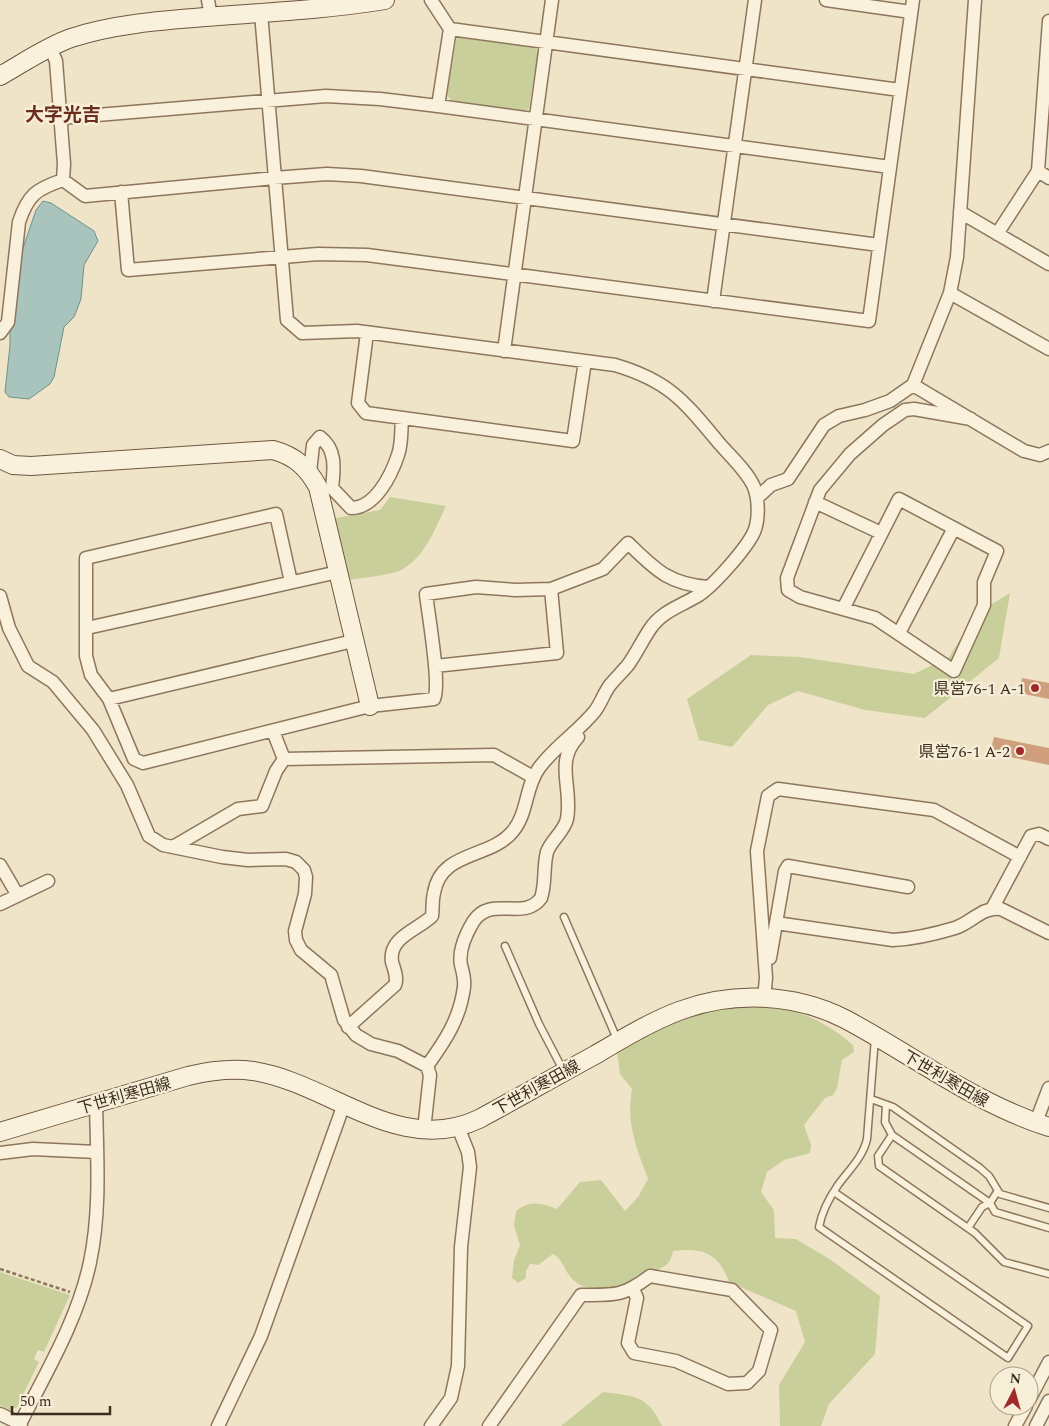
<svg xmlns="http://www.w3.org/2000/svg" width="1049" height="1426" font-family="Spectral,'Noto Sans JP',serif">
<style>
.green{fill:#c9cf9b}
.water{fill:#a9c4bc;stroke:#6f938a}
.building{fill:#cf9f7d}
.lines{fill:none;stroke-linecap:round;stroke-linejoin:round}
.lane-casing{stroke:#8d765c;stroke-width:9}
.street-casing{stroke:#8d765c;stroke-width:15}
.secondary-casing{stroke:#6f573f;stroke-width:20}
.path{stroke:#8d765c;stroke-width:2.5;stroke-dasharray:4 2.5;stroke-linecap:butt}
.lane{stroke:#faf1dc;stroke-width:6}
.street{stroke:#faf1dc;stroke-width:12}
.secondary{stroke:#faf1dc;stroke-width:18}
.poi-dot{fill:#9e2a2b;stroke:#f7eed8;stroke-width:2}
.labels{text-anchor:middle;stroke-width:4.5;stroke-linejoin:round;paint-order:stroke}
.poi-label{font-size:16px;fill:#3d2e20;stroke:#f7eed8;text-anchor:end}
.street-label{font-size:16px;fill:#3d2e20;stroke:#f7eed8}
.quarter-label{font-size:19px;font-weight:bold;fill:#6b2e1e;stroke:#f7eed8}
</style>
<rect width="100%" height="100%" fill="#f0e4c8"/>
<!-- green -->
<path class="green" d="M457 36 533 46 538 52 529 108 525 112 451 100 447 95Z
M390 497 446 506C435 529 426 555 403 569 392 576 349 579 334 582L321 521 380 510Z
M1010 593 999 658 925 718 865 710 798 691 768 705 732 747 699 740 687 699 751 655 800 657 914 674 949 657 977 613Z
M759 1001C797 1010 823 1019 853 1045L854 1052 842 1060 837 1088 833 1095 825 1098 804 1125 811 1145 810 1153 784 1160 767 1172 761 1192 774 1210 775 1238 796 1239 831 1260 880 1296 875 1354 829 1404 821 1426H780L779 1385 805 1342 796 1311 729 1282C719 1253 702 1247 673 1251 670 1269 658 1270 642 1273 634 1275 628 1287 616 1289 599 1293 579 1289 569 1275 564 1269 561 1257 553 1254L538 1265 530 1264 526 1271V1278L518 1283 512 1278 514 1260 520 1245 514 1226 516 1211C530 1200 541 1203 557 1209L580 1182 601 1180 625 1211 638 1197 648 1179C636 1147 626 1123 632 1089L620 1074 617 1052 648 1025 713 1006Z
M0 1272 70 1295 44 1352 38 1350 34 1359 39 1362 17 1407 10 1410 0 1405Z
M603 1392C634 1396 648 1395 662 1426H561Z"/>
<!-- water -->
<path class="water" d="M43 201 51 203 94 231 98 241 84 265 81 299 74 317 64 327 54 377 50 384 29 399 9 397 5 392 10 345V298L21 254 36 210Z"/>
<!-- building -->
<path class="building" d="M1022 678 1049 683V699L1019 693Z
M994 737 1049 748V765L990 753Z"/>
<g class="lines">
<defs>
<path id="lane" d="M564 917 617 1039
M505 946 539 1024 564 1072
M871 1099 893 1107 980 1168 989 1176 1000 1194 1049 1208
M886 1105 885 1122 892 1135 990 1203
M892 1135 878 1156 879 1166 975 1233 1004 1262 1049 1274
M834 1192 1028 1326 1008 1358 819 1227C822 1211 829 1198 838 1185 849 1170 863 1157 867 1139L875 1038
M997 1192 990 1203 995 1212 1049 1228
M968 1228 982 1207 990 1203"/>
<path id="street" d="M208 0 211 17
M431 0 450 29 438 106
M826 0 911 12
M975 0 957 257 950 293 913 385 1024 451 1040 455 1049 451
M261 13 287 320 302 333 357 331 615 365C669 381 684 401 719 443 730 456 747 471 754 487 759 500 759 520 754 532 746 549 714 585 699 595 681 606 662 611 650 629 642 641 636 654 628 665 622 672 616 678 610 685 604 693 601 703 595 711 578 732 555 746 539 768 525 787 528 813 513 831 491 859 441 850 434 893 432 901 433 908 432 916 418 930 388 937 392 962 394 969 398 978 395 985L348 1027
M1049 21 1038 171 1049 178
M450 29 900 90
M50 47 56 61 64 164 63 180 85 196 274 178 327 174 361 176 879 245
M61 118 326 96 380 99 438 106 890 167
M121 192 128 270 318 254 367 255 869 321 913 0
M960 212 1049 264
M997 234 1038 171
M950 293 1049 349
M713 301 755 0
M0 333 8 322 19 222C28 195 36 189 63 180
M367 333 358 403 366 413 573 441 585 361
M504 351 552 0
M310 472 313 445 320 437C337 450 334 469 332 488L351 508C375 508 391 476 398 455 402 444 401 431 402 419
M757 498 771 485 788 479 824 425 839 416 865 410 890 401 913 385
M815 502 881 533
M291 582 276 514 86 558V656L91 675 109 699 134 759 143 763 370 706 434 699C441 685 428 613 426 594L476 587 516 590 551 589 603 569 628 543C655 569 668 584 708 587
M0 596 9 628 28 666 53 682 93 730 127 785 149 836 163 845 222 857 248 860 286 859 296 862 304 870 306 877 305 894 295 931 296 940 301 950 331 975 344 1020 356 1035 371 1044 398 1051 427 1066 430 1075 424 1130
M843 609 899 499 997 551 984 582V605L954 671 875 618 800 597 788 590 787 578 820 490 850 454 883 425 905 410 914 409 971 419
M87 628 338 572
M899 633 954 528
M435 666 557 653 551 589
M109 699 353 641
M273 731 284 759 494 755 533 777
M173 847 238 809 262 806 276 771 284 759
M0 865 17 894
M0 904 48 881
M993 907 1031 836 1039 834 1049 839
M776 923 893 940C913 939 935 934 955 928 971 923 983 906 1001 909L1049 933
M770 958 785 871 788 866 908 887
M764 998 766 978 757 851 768 796 778 789 934 810 1020 857
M427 1066C445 1041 460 1019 464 987 465 979 463 973 461 965 458 950 466 934 473 922 491 894 524 922 541 898 546 884 543 867 547 852 551 840 564 832 567 819 573 788 554 762 578 737
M1036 1122 1049 1088
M0 1153 33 1149 97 1152
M1029 1400 1049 1362
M0 1414 21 1424
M19 1426C45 1374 78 1320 90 1262 101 1210 97 1156 96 1103
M218 1426 261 1336 344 1104
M431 1426 451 1398 458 1366 461 1247 470 1167 468 1152 458 1127
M489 1426 581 1295C615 1295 622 1297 650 1276L732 1290 771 1330 759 1371 747 1383 728 1384 676 1361 634 1353 628 1343 637 1298 633 1289
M1015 1426 1026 1406
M1036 1426 1049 1401"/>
<path id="secondary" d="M0 76C23 63 46 47 71 38 117 23 169 20 218 16 273 12 330 9 385 0
M0 459 13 465 31 466 273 450C295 456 307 467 318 487L370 706
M0 1132 188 1076C209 1071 232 1068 253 1071 330 1083 399 1157 479 1119 518 1098 556 1076 595 1055 622 1039 650 1022 679 1011 732 991 794 993 845 1019 913 1055 974 1103 1049 1127"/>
</defs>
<!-- lane casing -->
<use href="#lane" class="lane-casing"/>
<!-- street casing -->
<use href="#street" class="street-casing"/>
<!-- secondary casing -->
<use href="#secondary" class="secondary-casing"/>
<!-- path -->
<path class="path" d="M0 1269 70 1292"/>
<!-- lane -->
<use href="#lane" class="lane"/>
<!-- street -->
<use href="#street" class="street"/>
<!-- secondary -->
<use href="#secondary" class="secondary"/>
</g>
<!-- markers -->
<g class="poi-dot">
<circle cx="1035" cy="688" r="5"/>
<circle cx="1020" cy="751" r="5"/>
</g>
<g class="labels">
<!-- poi labels -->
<g class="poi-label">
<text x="1025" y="694">県営76-1 A-1</text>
<text x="1010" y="757">県営76-1 A-2</text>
</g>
<!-- street labels -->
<g class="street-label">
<text transform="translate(946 1078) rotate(30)" y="6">下世利寒田線</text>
<text transform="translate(536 1087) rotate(-29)" y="6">下世利寒田線</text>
<text transform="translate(124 1095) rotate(-16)" y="6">下世利寒田線</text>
</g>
<!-- quarter labels -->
<g class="quarter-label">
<text x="63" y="121">大字光吉</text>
</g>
</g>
<!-- north arrow -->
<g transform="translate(1014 1391) rotate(6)"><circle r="24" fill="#f7eed8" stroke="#ada18e"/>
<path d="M0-4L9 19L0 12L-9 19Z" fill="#9e2a2b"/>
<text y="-8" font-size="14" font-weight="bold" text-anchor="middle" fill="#3d2e20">N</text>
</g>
<!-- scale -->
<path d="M12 1406v8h98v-8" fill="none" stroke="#3d2e20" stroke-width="2.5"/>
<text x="20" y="1406" font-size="15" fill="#3d2e20" stroke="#f7eed8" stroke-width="4" paint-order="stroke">50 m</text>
</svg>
